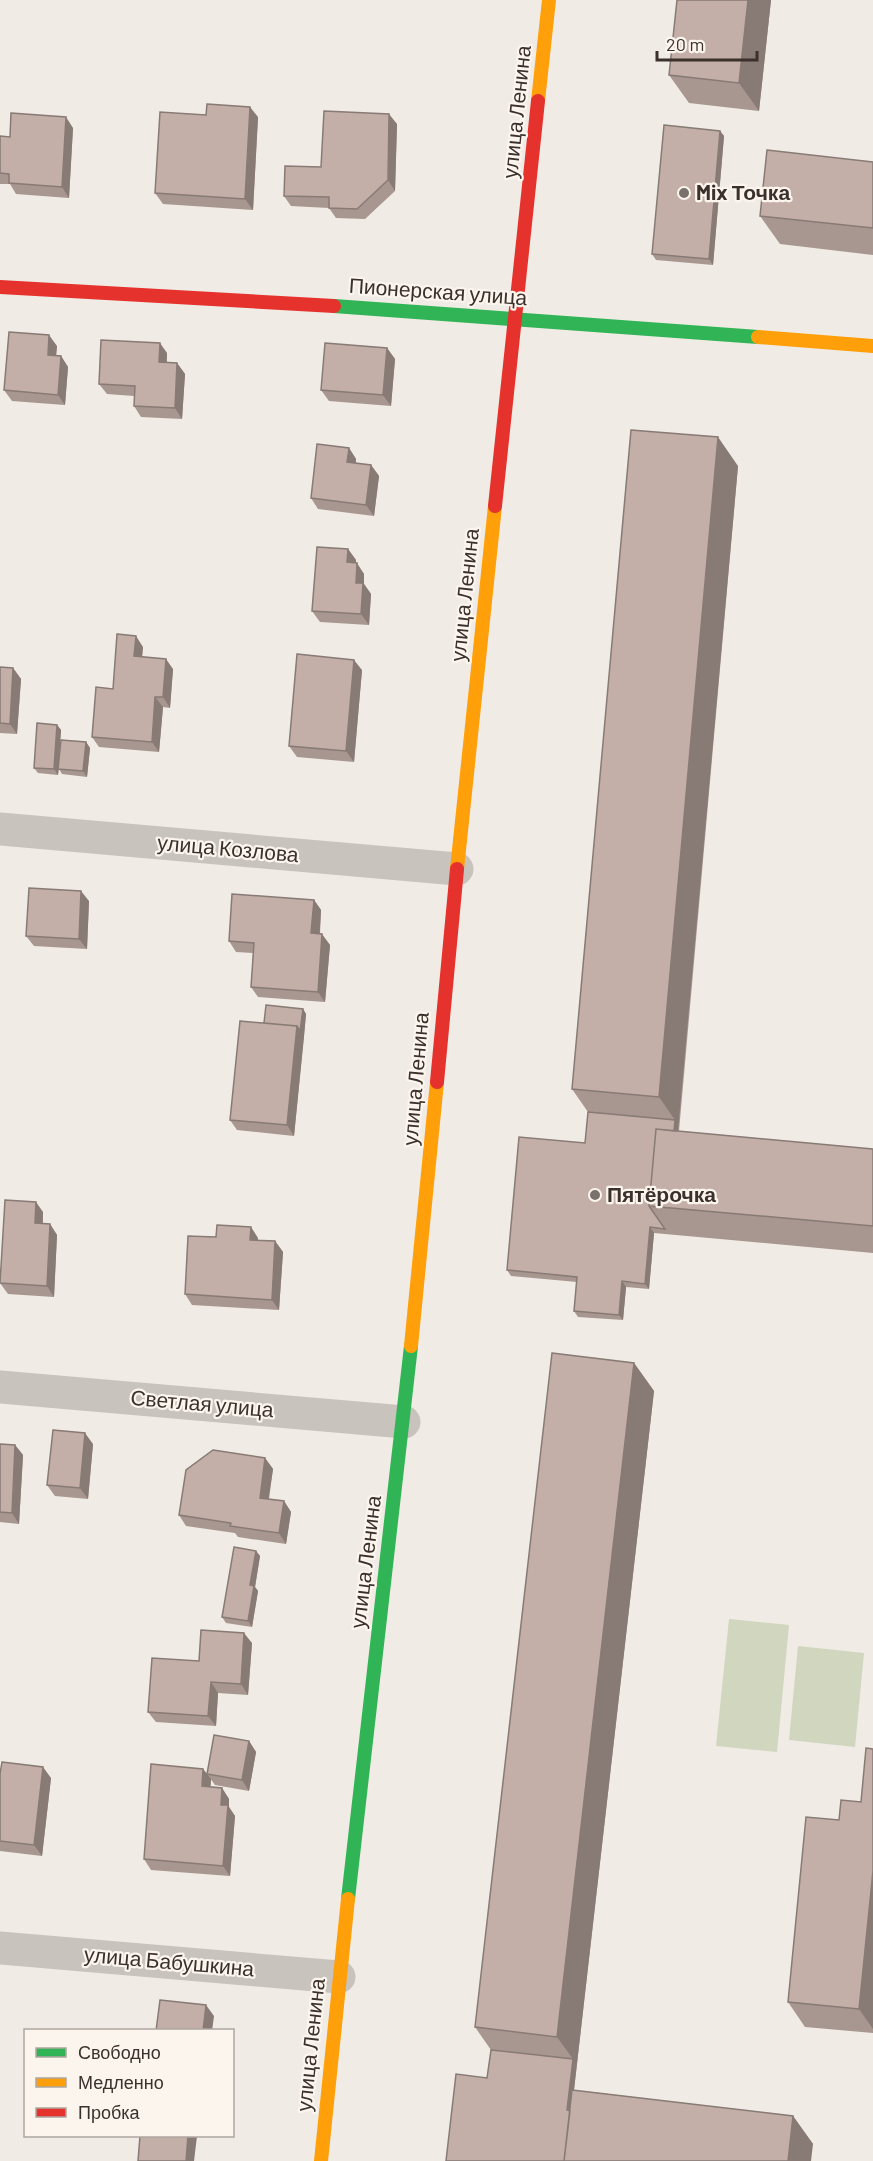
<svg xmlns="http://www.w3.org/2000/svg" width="873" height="2161" font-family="Barlow,sans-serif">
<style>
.green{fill:#d1d6bf}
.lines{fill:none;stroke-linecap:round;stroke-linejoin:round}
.street{stroke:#c9c3be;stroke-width:33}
.fast{stroke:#30b455;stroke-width:14}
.slow{stroke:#ff9f0a;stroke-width:14}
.jam{stroke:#e5322d;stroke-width:14}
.wall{fill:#a89690}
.shaded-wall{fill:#887a75}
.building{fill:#c3afa7;stroke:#887a75;stroke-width:1.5}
.poi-dot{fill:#7a716c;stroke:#fbf5ee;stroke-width:2}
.labels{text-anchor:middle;stroke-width:4.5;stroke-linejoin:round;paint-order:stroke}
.street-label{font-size:21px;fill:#3b302b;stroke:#fbf5ee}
.poi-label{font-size:21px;font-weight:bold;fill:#3b302b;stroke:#fbf5ee;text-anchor:start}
</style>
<rect width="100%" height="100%" fill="#f0ebe5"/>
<!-- green -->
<path class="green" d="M729 1619 789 1625 777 1752 716 1746Z
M798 1646 864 1653 855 1747 789 1740Z"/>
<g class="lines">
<!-- street -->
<path class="street" d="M0 829 457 869
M0 1387 404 1422
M0 1948 339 1977"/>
<!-- fast -->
<path class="fast" d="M334 306 758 337
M348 1899 411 1346"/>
<!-- slow -->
<path class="slow" d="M538 101 549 0
M758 337 873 346
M457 869 495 506
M411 1346 437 1082
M321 2161 348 1899"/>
<!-- jam -->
<path class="jam" d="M0 287 334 306
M495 506 538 101
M437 1082 457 869"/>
</g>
<!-- wall -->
<path class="wall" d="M677 0H771L759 111 689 103 669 75Z
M206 115 258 117 253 210 163 204 155 193Z
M397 124 395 191 365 219 336 218 329 208 291 206 284 196 321 167Z
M73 128 69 198 16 194 10 184H0V136L10 137Z
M720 131 724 136 713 265 656 260 652 254Z
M873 162V255L780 244 760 216Z
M57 346 56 356H61L68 367 65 405 12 401 4 390Z
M387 348 395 359 391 406 329 401 321 390Z
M167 353V362L177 363 185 374 182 419 141 417 134 406V396L107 394 99 384Z
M349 448 356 459V463L371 465 379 476 374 516 318 509 311 498Z
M738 466 679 1131 873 1149V1253L654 1233 649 1289 626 1287 623 1320 578 1317 574 1311 577 1282 511 1276 507 1270 585 1143 588 1112 572 1089Z
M348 549 356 560 355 563 364 574V584L371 594 369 625 320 622 312 611Z
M143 647 142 657 173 669 170 708 163 707 159 752 99 747 92 737 113 689Z
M0 667 13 668 21 679 17 734 0 733Z
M362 670 354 762 297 757 289 746Z
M57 725 61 730 59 757 86 742 90 748 87 777 62 774 59 769 58 775 38 773 34 768Z
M314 900 321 910 320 934 330 945 325 1002 258 997 251 987 253 953 236 952 229 941Z
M89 901 87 949 34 946 26 936Z
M303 1009 306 1014 294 1136 237 1130 230 1120 264 1023Z
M43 1212V1223L50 1224 57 1235 54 1297 8 1294 0 1283Z
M216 1237 258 1238V1240L275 1241 283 1252 279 1310 192 1305 185 1294Z
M634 1363 654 1391 574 2090 793 2116 813 2144 487 2078 491 2050 475 2027Z
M0 1444 15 1445 23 1455 19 1524 0 1522Z
M93 1444 88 1499 55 1496 47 1485Z
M265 1458 273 1469 269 1499 284 1501 291 1512 286 1544 238 1537 235 1533 186 1526 179 1515Z
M256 1551 260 1556 255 1587 258 1591 252 1627 226 1623 222 1617Z
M252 1643 248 1695 218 1693 216 1726 156 1722 148 1712 199 1661Z
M249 1741 256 1752 249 1791 215 1785 207 1774Z
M873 1749V2033L805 2027 788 2002 839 1820 861 1802Z
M203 1769 211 1779 210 1787 222 1788 229 1799V1807L235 1816 230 1876 151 1870 144 1859Z
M0 1774 51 1778 42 1856 0 1851Z"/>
<!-- shaded-wall -->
<path class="shaded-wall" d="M748 0H771L759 111 739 83Z
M250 107 258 117 253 210 245 199Z
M389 114 397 124 395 191 388 180Z
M66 117 73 128 69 198 62 187Z
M720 131 724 136 713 265 709 259Z
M49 335 57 346 55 366 48 355Z
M160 343 167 353 166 373 159 362Z
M387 348 395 359 391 406 383 395Z
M61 356 68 367 65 405 58 395Z
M177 363 185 374 182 419 175 408Z
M718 437 738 466 671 1208H667L675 1120 659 1097Z
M349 448 356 459 354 473 347 462Z
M371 465 379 476 374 516 366 505Z
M348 549 356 560 355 573 347 562Z
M357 563 364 574V584L371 594 369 625 361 614 356 583Z
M136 636 143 647 141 667 134 656Z
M166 659 173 669 170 708 163 697Z
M354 660 362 670 354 762 346 751Z
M13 668 21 679 17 734 10 724Z
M155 697 163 707 159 752 152 742Z
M57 725 61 730 58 775 54 769Z
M86 742 90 748 87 777 83 771Z
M81 891 89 901 87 949 79 939Z
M314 900 321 910 319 944 311 933Z
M322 934 330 945 325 1002 318 992Z
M303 1009 306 1014 304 1037 300 1031Z
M297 1026 304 1037 294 1136 287 1125Z
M36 1202 43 1212 42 1234 35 1223Z
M50 1224 57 1235 54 1297 47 1286Z
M251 1227 258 1238 257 1250 250 1240Z
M650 1227 654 1233 649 1289 645 1284Z
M275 1241 283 1252 279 1310 272 1300Z
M622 1281 626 1287 623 1320 619 1315Z
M634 1363 654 1391 571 2116 567 2110 573 2059 557 2037Z
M85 1433 93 1444 88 1499 80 1488Z
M15 1445 23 1455 19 1524 12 1513Z
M265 1458 273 1469 267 1508 260 1498Z
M284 1501 291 1512 286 1544 279 1533Z
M256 1551 260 1556 255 1587 258 1591 252 1627 248 1621 250 1585Z
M244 1633 252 1643 248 1695 241 1684Z
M211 1682 218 1693 216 1726 208 1716Z
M249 1741 256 1752 249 1791 242 1780Z
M43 1767 51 1778 42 1856 34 1845Z
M203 1769 211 1779 210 1797 202 1786Z
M222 1788 229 1799V1807L235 1816 230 1876 223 1866 221 1805Z
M873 1871V2029L859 2009Z
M206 2005 214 2016 212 2031H203Z
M793 2116 813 2144 811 2161H788Z
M188 2136H197L194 2161H186Z"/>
<!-- building -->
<path class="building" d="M677 0H748L739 83 669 75Z
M207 104 250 107 245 199 155 193 160 112 206 115Z
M324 111 389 114 388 180 357 209 329 208V197L284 196 285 166 321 167Z
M11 113 66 117 62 187 9 183V174L0 173V136L10 137Z
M664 125 720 131 709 259 652 254Z
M767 150 873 162V228L760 216Z
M9 332 49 335 48 355 61 356 58 395 4 390Z
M101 340 160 343 159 362 177 363 175 408 134 406 135 386 99 384Z
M325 343 387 348 383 395 321 390Z
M631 430 718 437 659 1097 572 1089Z
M317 444 349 448 347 462 371 465 366 505 311 498Z
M317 547 348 549 347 562 357 563 356 583H363L361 614 312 611Z
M117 634 136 636 134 656 166 659 163 697H155L152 742 92 737 96 687 113 689Z
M297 654 354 660 346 751 289 746Z
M0 667 13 668 10 724 0 723Z
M37 723 57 725 54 769 34 768Z
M61 740 86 742 83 771 58 769Z
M29 888 81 891 79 939 26 936Z
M232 894 314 900 311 933 322 934 318 992 251 987 254 943 229 941Z
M266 1005 303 1009 300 1031 297 1026 264 1023Z
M240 1021 297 1026 287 1125 230 1120Z
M588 1112 675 1120 674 1131 656 1129 649 1206 665 1229 650 1227 645 1284 622 1281 619 1315 574 1311 577 1277 507 1270 519 1137 585 1143Z
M656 1129 873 1149V1226L649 1206Z
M5 1200 36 1202 35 1223 50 1224 47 1286 0 1283Z
M217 1225 251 1227 250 1240 275 1241 272 1300 185 1294 188 1236 216 1237Z
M552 1353 634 1363 557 2037 475 2027Z
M53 1430 85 1433 80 1488 47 1485Z
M0 1444 15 1445 12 1513 0 1512Z
M213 1450 265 1458 260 1498 284 1501 279 1533 230 1526 231 1523 179 1515 186 1470Z
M234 1547 256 1551 250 1585 254 1586 248 1621 222 1617Z
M201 1630 244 1633 241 1684 211 1682 208 1716 148 1712 152 1658 199 1661Z
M214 1735 249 1741 242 1780 207 1774Z
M866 1748 873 1749V1871L859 2009 788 2002 806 1817 839 1820 841 1800 861 1802Z
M2 1762 43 1767 34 1845 0 1841V1774Z
M151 1764 203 1769 202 1786 222 1788 221 1805H228L223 1866 144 1859Z
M160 2000 206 2005 203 2031H156Z
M491 2050 573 2059 567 2110 570 2111 564 2161H446L456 2074 487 2078Z
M572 2090 793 2116 788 2161H564Z
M140 2136H188L186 2161H138Z"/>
<!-- markers -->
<g class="poi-dot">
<circle cx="684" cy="193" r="6"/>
<circle cx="595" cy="1195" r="6"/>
</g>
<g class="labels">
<!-- street labels -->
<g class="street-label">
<text transform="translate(517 112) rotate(-84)" y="7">улица Ленина</text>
<text transform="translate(438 292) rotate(4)" y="7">Пионерская улица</text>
<text transform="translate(465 595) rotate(-84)" y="7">улица Ленина</text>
<text transform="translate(228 849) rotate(5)" y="7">улица Козлова</text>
<text transform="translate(416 1079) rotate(-85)" y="7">улица Ленина</text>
<text transform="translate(202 1404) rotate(5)" y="7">Светлая улица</text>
<text transform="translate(366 1562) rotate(-83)" y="7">улица Ленина</text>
<text transform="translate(169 1962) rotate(5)" y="7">улица Бабушкина</text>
<text transform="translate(311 2045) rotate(-84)" y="7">улица Ленина</text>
</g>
<!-- poi labels -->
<g class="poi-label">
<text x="696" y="200">Mix Точка</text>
<text x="607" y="1202">Пятёрочка</text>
</g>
</g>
<!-- legend -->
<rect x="24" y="2029" width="210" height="108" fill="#fbf5ee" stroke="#aea6a0" stroke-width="1.5"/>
<rect x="36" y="2048" width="30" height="9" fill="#30b455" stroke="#aea6a0" stroke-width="1.5"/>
<text x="78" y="2059" font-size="18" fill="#3b302b">Свободно</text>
<rect x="36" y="2078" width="30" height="9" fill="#ff9f0a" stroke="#aea6a0" stroke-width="1.5"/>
<text x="78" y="2089" font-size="18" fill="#3b302b">Медленно</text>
<rect x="36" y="2108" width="30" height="9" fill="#e5322d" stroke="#aea6a0" stroke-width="1.5"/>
<text x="78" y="2119" font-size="18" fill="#3b302b">Пробка</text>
<!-- scale -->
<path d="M657 51v9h100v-9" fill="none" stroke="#3b302b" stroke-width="3"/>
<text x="666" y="51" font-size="18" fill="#3b302b" stroke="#fbf5ee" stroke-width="4.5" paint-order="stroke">20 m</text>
</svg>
